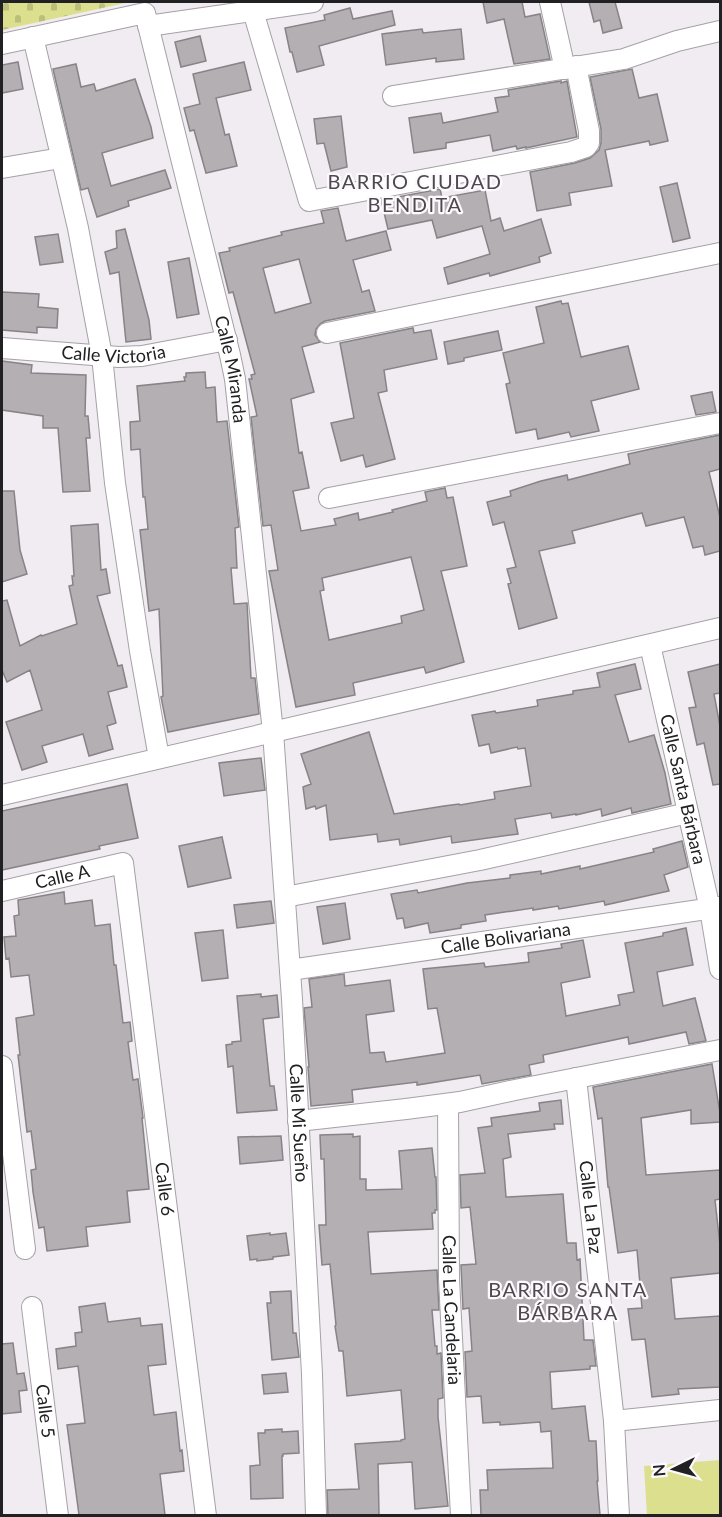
<svg xmlns="http://www.w3.org/2000/svg" width="722" height="1517" font-family="Lato,sans-serif">
<style>
.grass{fill:#dcdf8e}
.cemetery{fill:url(#cemetery-stones)}
.building{fill:#b3afb3;stroke:#878387;stroke-width:1.5;fill-rule:evenodd}
.lines{fill:none;stroke-linecap:round;stroke-linejoin:round}
.minor-casing{stroke:#a5a1a6;stroke-width:22}
.minor{stroke:#fff;stroke-width:20}
.labels{text-anchor:middle;stroke-width:4.5;stroke-linejoin:round;paint-order:stroke}
.street-label{font-size:18px;fill:#212022;stroke:#fdf9fe}
.neighbourhood-label{font-size:20px;letter-spacing:1.5px;fill:#4d4a4e;stroke:#fdf9fe}
</style>
<defs>
<pattern id="cemetery-stones" width="16" height="16" patternUnits="userSpaceOnUse" patternTransform="scale(1.5)"><rect width="16" height="16" fill="#dcdf8e"/><path d="M2 7V4a2 2 0 0 1 4 0v3zM10 15v-3a2 2 0 0 1 4 0v3z" fill="#bcbf7a"/></pattern>
</defs>
<rect width="100%" height="100%" fill="#f0ecf1"/>
<!-- grass -->
<path class="grass" d="M720 1460V1515H647L644 1466Z"/>
<!-- cemetery -->
<path class="cemetery" d="M2 2H130L2 30Z"/>
<!-- building -->
<path class="building" d="M483 2H522L525 17 540 14 550 59 514 64 504 19 487 23Z
M589 2H615L622 28 603 33 600 20 594 22Z
M350 8 353 19 392 11 395 25 319 46 324 65 297 72 292 52H290L285 28 325 20 324 15Z
M422 29 423 33 461 29 464 59 436 62V58L386 65 382 34Z
M200 36 206 61 181 67 175 42Z
M18 62 23 89 2 93V65Z
M244 62 251 90 216 98 225 135 229 134 237 166 206 173 194 130 190 131 184 108 200 104 193 74Z
M76 64 81 87 94 84 96 91 135 79 151 127 153 138 102 153 111 186 165 170 171 188 128 201 129 206 97 217 88 188 81 190 53 69Z
M632 69 639 98 657 94 668 141 650 145 649 141 605 150 612 186 569 193 571 205 537 211 530 172 575 163 590 158 599 150 601 143V129L590 77Z
M561 81V83L567 81 577 137 526 148V147L517 149 516 146 493 151 490 135 446 143V148L414 153 409 118 441 113 443 123 498 112 495 98 509 96 508 90Z
M341 116 347 167 331 171 324 143 317 144 314 119Z
M677 183 690 238 673 242 660 187Z
M440 189 442 198 485 190 491 221 500 218 504 231 541 219 551 253 539 257 540 262 490 276 489 273 448 284 444 268 490 254 482 226 437 238 432 220 388 229 381 200Z
M338 208 346 241 386 231 391 250 353 260 362 292 369 290 375 311 325 321 320 324 316 329 315 335 320 342 302 347 314 392 291 399 299 453 302 452 309 488 293 491 301 531 336 525 334 519 358 513 359 520 393 512 392 510 427 501 425 492 445 488 447 498 453 497 467 566 441 571 464 662 426 673 424 667 353 683 355 695 296 707 269 571 278 570 271 525 263 526 251 417 257 416 249 379H252L251 375 255 374 233 292 229 293 219 253 230 251 229 248 282 235 281 232 324 223 321 211ZM299 259 311 303 275 313 263 268ZM411 557 424 610 401 616 402 623 329 640 320 591 324 590 322 578Z
M125 229 149 320 151 339 126 342 119 272 110 274 105 252 117 248 116 231Z
M58 234 63 262 40 265 35 237Z
M189 258 199 314 177 318 168 262Z
M2 292 39 294 38 307 58 309 57 328 37 327V333L2 330Z
M561 301 562 304 568 303 581 357 628 346 639 389 591 401 599 431 571 437 569 432 538 439 536 429 516 433 506 384 510 383 503 353 544 343 536 307Z
M413 328 414 333 431 330 437 359 384 370 387 391 378 393 395 459 366 467 363 455 341 461 331 423 354 418 340 343Z
M498 331 502 350 464 358V361L448 364 444 342Z
M2 361 32 365 31 373 86 375 85 416H88L90 438H86L90 491 63 492 58 428H43V416L2 410Z
M205 372 206 388 215 387 217 422 227 421 239 527 235 528 237 568H231L234 604 247 603 251 678H255L259 714 168 732 161 697 163 696 159 609 149 611 140 530 148 529 145 497H143L140 449 131 450 130 422 140 421 137 386 185 381 184 377H186V373Z
M712 392 716 412 696 415 691 396Z
M720 435V469L709 472 720 517V551L705 555 703 546 693 548 684 517 646 526 642 513 572 531 575 543 539 551 557 618 519 629 508 584 511 583 507 569 516 567 504 522 493 525 487 502 511 496 510 491 541 481 567 475 568 480 630 464 628 454 651 449Z
M2 491H14L20 550 27 574 2 582Z
M98 524 101 570 106 569 110 593 97 596 118 666 122 665 127 687 108 692 116 723 107 726 113 749 89 756 83 734 42 746 47 762 22 770 6 722 42 710 30 670 7 682 2 670V601L7 600 20 646 41 635 42 636 77 624 69 586 73 585 72 576H74L71 526Z
M635 664 641 689 615 695 629 742 654 735 665 773 671 804 632 813 631 808 602 816 601 809 576 815V814L552 818 551 813 515 819 518 834 452 843 451 836 400 845 399 839 378 842 377 834 330 840 326 805 316 809 315 806 306 809 303 787 311 784 301 754 369 732 394 814 444 806 459 804 460 805 495 799 494 792 531 786 525 748 518 749 517 747 491 753 489 744 479 746 472 715 495 711 496 713 538 706 537 700 573 694V691L600 687 597 673Z
M720 664V693L714 694 720 726V784L713 785 704 743 697 745 689 708 696 707 688 672Z
M261 758 265 790 224 796 219 763Z
M127 784 138 838 99 846 100 849 2 870V811Z
M222 837 231 878 188 887 179 846Z
M682 841 688 867 664 875 669 891 605 905 604 901 559 909 558 906 533 910V908L485 915 486 921 461 925V928L430 933 428 923 405 928 403 918 397 919 391 894 417 890 418 893 467 883 510 878V875L541 871V874L580 866V869L654 852 653 849Z
M64 892 65 904 92 900 95 926 110 924 114 965H116L123 1023 130 1022 132 1041 128 1042 133 1080 138 1079 143 1118H142L149 1189 127 1191 130 1222 86 1227 88 1246 47 1251 44 1227 39 1228 33 1192 31 1170 36 1169 31 1131 27 1132 18 1055H20L16 1018 34 1015 29 975 11 977 9 958 6 959 4 937 16 936 14 916 19 915 18 900Z
M271 901 274 923 237 928 234 905Z
M345 903 350 939 323 944 317 907Z
M686 928 693 965 657 972 663 1006 695 998 706 1041 689 1044 686 1032 629 1044 628 1037 543 1055 544 1062 529 1065 531 1075 482 1084 480 1075 417 1085V1082L352 1090 353 1102 311 1106 308 1067H309L304 1008 312 1007 309 979 344 974 345 986 390 980 394 1011 366 1015 370 1053 384 1052 386 1062 445 1053 437 1008 428 1009 423 969 484 963 485 967 529 962 528 953 562 948 561 944 583 940 590 977 561 983 566 1016 620 1005 618 995 634 992 625 943 663 936V933Z
M223 930 228 978 202 981 195 933Z
M261 994V997L277 995 279 1017 263 1019 270 1086H274L277 1110 237 1113 233 1066 228 1067 226 1045 232 1044V1042L241 1041 237 996Z
M712 1064 720 1113V1122L691 1124V1110L641 1118 646 1175 720 1170V1199L715 1200 720 1245V1273L671 1278 675 1319 720 1316V1387L678 1389 679 1394 652 1397 645 1339 632 1340 628 1309 642 1308 637 1250 618 1253 609 1187H608L602 1118 598 1119 593 1087Z
M561 1100 563 1124H554L555 1129 508 1134 511 1157 503 1159 506 1197 563 1194 567 1243H576L577 1260 580 1259 584 1340H593L596 1366H590V1369L550 1372 552 1409 585 1406 589 1441H596L598 1481H597L600 1515H481L480 1490H488L487 1470 553 1468 551 1431 541 1432 540 1422 500 1425V1422L483 1423 481 1396 467 1397 465 1352 472 1351 469 1308 463 1309 461 1265 476 1264 470 1207 461 1208 460 1175 485 1173 478 1128 492 1126 491 1118 540 1111 539 1103Z
M353 1134V1137L360 1136V1179H366V1190L402 1189 399 1151 432 1148 435 1177H436L437 1210H435V1213H432L433 1229 368 1232 371 1274 437 1270 439 1310H432L435 1346H437V1354L441 1353 443 1398 438 1399V1417L448 1506 415 1509 412 1462 378 1464 379 1515H328L327 1490 359 1489 355 1444 401 1441V1440L405 1439 401 1390 347 1396 343 1351H339L335 1326 336 1325 330 1264 322 1265 319 1225H326L324 1159H321L320 1135Z
M281 1136 283 1160 240 1164 238 1137Z
M270 1233V1235L286 1233 289 1255 273 1257V1259L257 1261V1259L250 1260 247 1236Z
M291 1291 293 1333H296L299 1357 272 1360 267 1303H271L270 1292Z
M105 1303 108 1322 140 1318 141 1326 162 1324 166 1364 148 1366 154 1415 176 1412 180 1451 182 1450 184 1471 160 1474 165 1515H79L67 1425 85 1423 78 1366 58 1369 56 1349 76 1346 75 1333 82 1332 79 1307Z
M13 1343 17 1374 24 1373 27 1390 19 1391 21 1412 2 1414V1344Z
M286 1373 288 1392 264 1394 262 1375Z
M282 1429V1432L298 1431 299 1453 283 1454V1456H282L283 1498 251 1499 250 1466 260 1465 258 1433H265V1430Z"/>
<g class="lines">
<defs>
<g id="minor">
<path d="M550 2 565 69"/>
<path d="M253 11 309 201 571 152 586 147 589 143V131L576 66"/>
<path d="M148 26 313 2"/>
<path d="M33 37 78 228 102 356 115 483 140 651 159 758"/>
<path id="s1" d="M2 44 145 13 230 355 235 379 273 732 292 999 312 1374 316 1516"/>
<path d="M393 96 624 59 677 41 720 31"/>
<path d="M2 168 61 158"/>
<path d="M327 333 720 253"/>
<path id="s2" d="M2 348 119 357 142 356 227 340"/>
<path d="M329 498 720 423"/>
<path id="s3" d="M650 645 710 909 720 969"/>
<path d="M2 795 720 628"/>
<path id="s4" d="M2 891 123 863 206 1516"/>
<path d="M285 897 480 860 688 813"/>
<path id="s5" d="M290 970 720 907"/>
<path d="M2 1066 25 1249"/>
<path id="s6" d="M576 1078 614 1421 619 1516"/>
<path id="s7" d="M448 1104 449 1279 461 1516"/>
<path d="M298 1121 406 1109 460 1102 515 1090 720 1050"/>
<path id="s8" d="M32 1307 58 1516"/>
<path d="M614 1421 720 1410"/>
</g>
</defs>
<!-- minor casing -->
<use href="#minor" class="minor-casing"/>
<!-- minor -->
<use href="#minor" class="minor"/>
</g>
<g class="labels">
<!-- street labels -->
<g class="street-label">
<text dy="6" stroke="none"><textPath href="#s2" startOffset="112">Calle Victoria</textPath></text>
<text dy="6" stroke="none"><textPath href="#s1" startOffset="513">Calle Miranda</textPath></text>
<text dy="6" stroke="none"><textPath href="#s3" startOffset="148">Calle Santa Bárbara</textPath></text>
<text dy="6" stroke="none"><textPath href="#s4" startOffset="62">Calle A</textPath></text>
<text dy="6" stroke="none"><textPath href="#s5" startOffset="218">Calle Bolivariana</textPath></text>
<text dy="6" stroke="none"><textPath href="#s1" startOffset="1270">Calle Mi Sueño</textPath></text>
<text dy="6" stroke="none"><textPath href="#s4" startOffset="453">Calle 6</textPath></text>
<text dy="6" stroke="none"><textPath href="#s6" startOffset="130">Calle La Paz</textPath></text>
<text dy="6" stroke="none"><textPath href="#s7" startOffset="206">Calle La Candelaria</textPath></text>
<text dy="6" stroke="none"><textPath href="#s8" startOffset="105">Calle 5</textPath></text>
</g>
<!-- neighbourhood labels -->
<g class="neighbourhood-label">
<text x="415" y="189">BARRIO CIUDAD<tspan x="415" dy="23">BENDITA</tspan></text>
<text x="568" y="1297">BARRIO SANTA<tspan x="568" dy="23">BÁRBARA</tspan></text>
</g>
</g>
<!-- border -->
<rect width="722" height="1517" fill="none" stroke="#212022" stroke-width="6"/>
<!-- north arrow -->
<g transform="translate(674 1469) rotate(265)" stroke="#fdf9fe" stroke-width="4.5" paint-order="stroke">
<path d="M0-4.5L10 22L0 15L-10 22Z" fill="#212022"/>
<text y="-9" font-size="16" font-weight="bold" text-anchor="middle" fill="#212022">N</text>
</g>
</svg>
